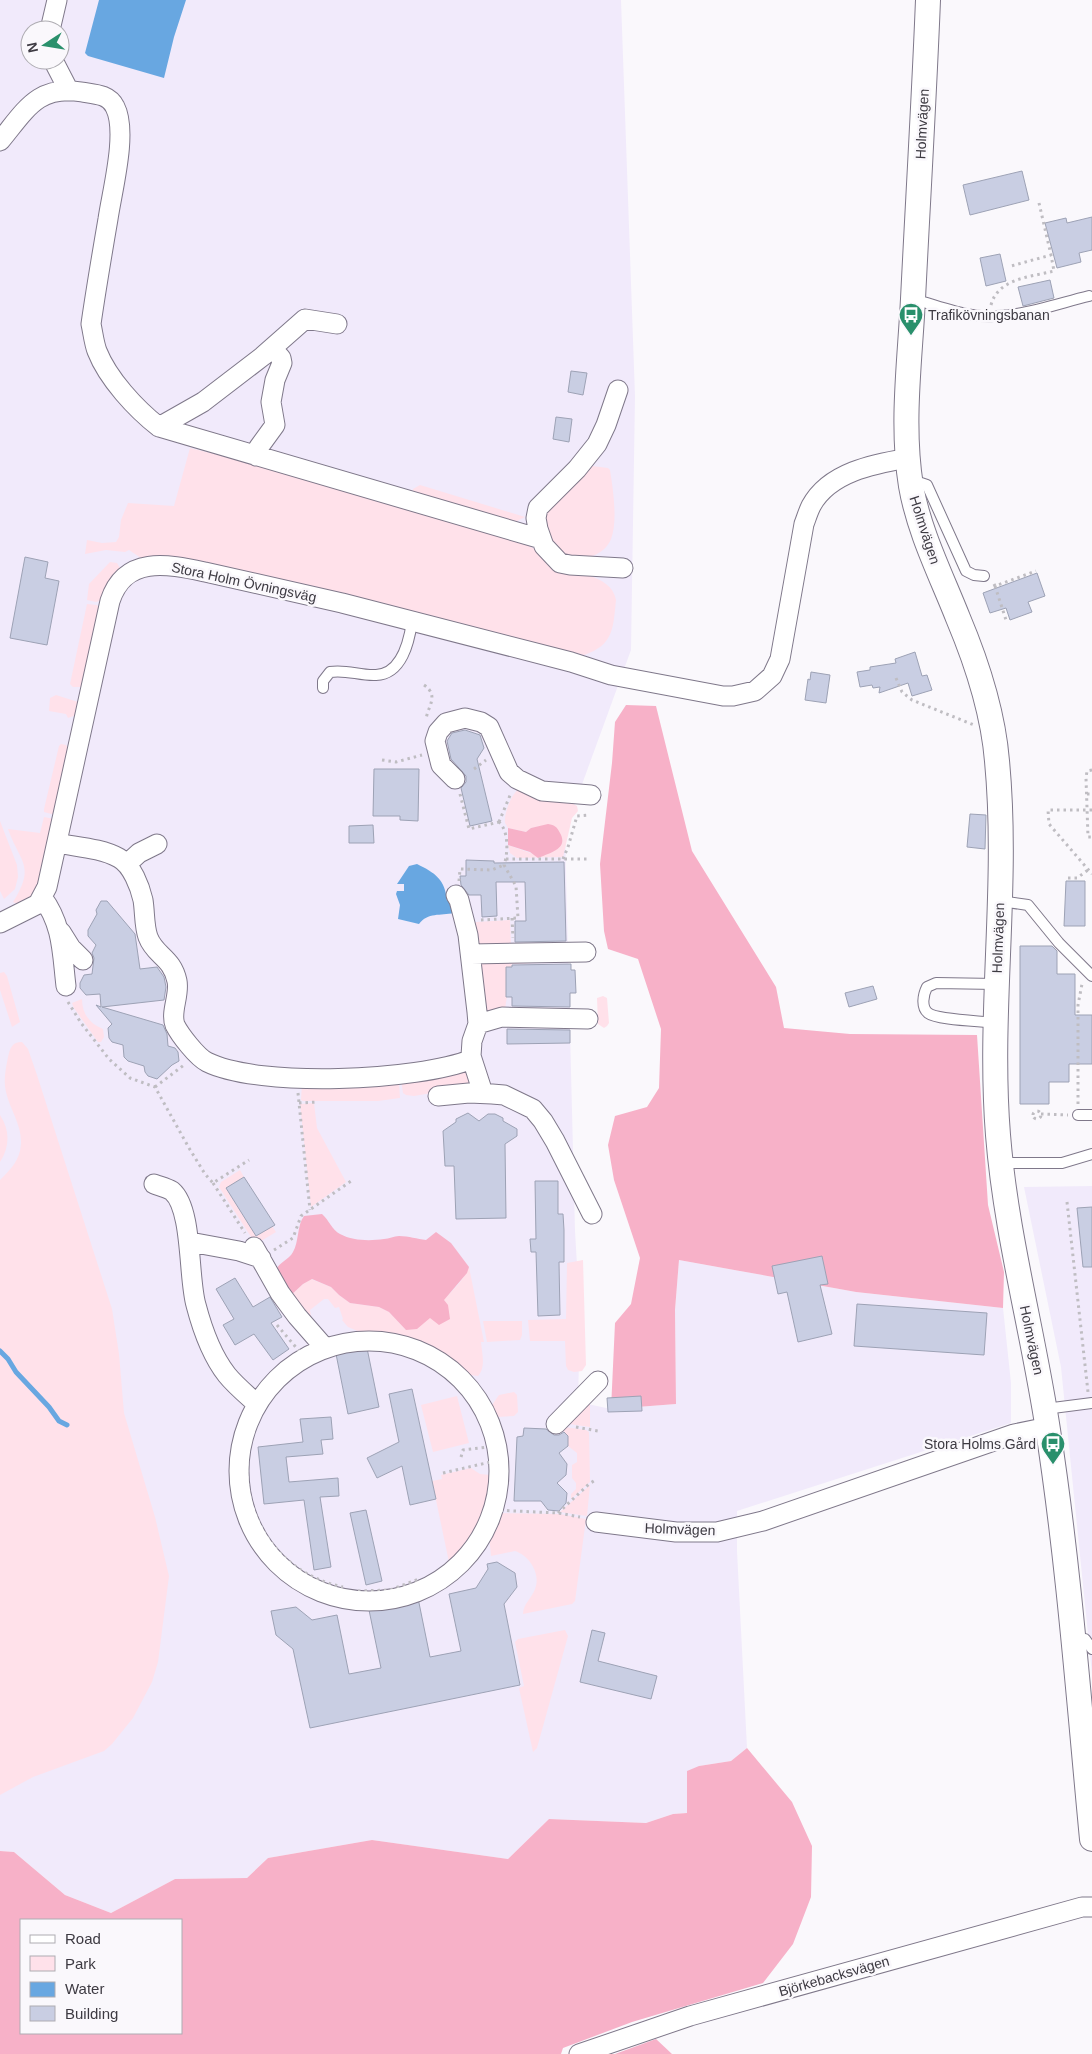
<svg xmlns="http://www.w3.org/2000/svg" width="1092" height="2054" font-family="Helvetica,sans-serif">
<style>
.built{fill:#f1eafb;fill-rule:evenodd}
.green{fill:#ffe1ea}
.forest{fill:#f7b1c8;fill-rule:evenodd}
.water{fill:#68a7e1}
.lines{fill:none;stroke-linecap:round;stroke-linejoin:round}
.stream{stroke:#68a7e1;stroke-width:5}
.building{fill:#c9cee3;stroke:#9da2b5}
.service-casing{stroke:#7f788a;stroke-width:12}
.minor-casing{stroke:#7f788a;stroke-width:21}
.tertiary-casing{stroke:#7f788a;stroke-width:26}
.path{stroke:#bfbdc2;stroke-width:3;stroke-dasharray:2.5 4;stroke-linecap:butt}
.service{stroke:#fff;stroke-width:10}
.minor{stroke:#fff;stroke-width:19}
.tertiary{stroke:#fff;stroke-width:24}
.labels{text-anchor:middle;stroke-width:5;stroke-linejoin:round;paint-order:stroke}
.street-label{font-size:14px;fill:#3d3a42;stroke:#faf8fc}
.poi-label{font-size:14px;fill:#3d3a42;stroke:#faf8fc;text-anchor:start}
</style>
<rect width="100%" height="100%" fill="#faf8fc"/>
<!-- built -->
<path class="built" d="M0 0H621L635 396 631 650 565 831 575 1231 580 1316 578 1402 611 1409 676 1404 675 1310 679 1260 856 1292 1003 1308 1011 1383V1423L737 1511V1551L747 1748 731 1761 699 1766 687 1813 673 1814 646 1823 549 1819 508 1859 372 1840 268 1858 247 1878 175 1879 111 1913 65 1895 14 1852 0 1851ZM30 30H60V60H30Z
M1092 1186V1674L1061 1367 1024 1187Z"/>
<!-- green -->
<path class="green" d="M190 448 289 472 520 542C525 545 533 547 537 551 541 556 545 562 551 565 570 575 611 572 616 600 613 628 614 645 584 655L141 558 129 550 125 552 106 550 85 554 87 540 102 543 116 542 119 537 121 520 128 503 174 506Z
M592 466 608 468 610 470C613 489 618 521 611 539 604 558 574 564 558 552 554 548 552 540 549 535 546 527 543 522 546 513 549 506 584 475 592 466Z
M420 485 525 517 517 521 508 522 413 492V489Z
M110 562 117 563 120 568 114 575 102 600 96 602 87 600 89 584Z
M87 604 97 605 100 610 84 684 81 687H73L70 684Z
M56 695 78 702 76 715 68 718 66 714 49 711 50 698Z
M61 744 66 745 69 750 55 815 44 812V809L59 746Z
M519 789 570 802 577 806 578 811 572 818 563 857 517 858 510 853 508 845 536 855 541 826 531 828 526 832 508 828 505 823C504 814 511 794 519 789Z
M44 817 54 819C50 837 46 869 39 885 35 894 24 908 13 902 36 865 20 863 8 829L40 833Z
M0 821 17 865 18 877 15 889 4 899 0 891Z
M510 920 511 947 478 945 474 924 476 922Z
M534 957V963L512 964 505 1009 486 1017 479 962Z
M4 972 7 976 20 1022 12 1027 0 990V973Z
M603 996 607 998 609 1023 607 1026 604 1028 598 1024 597 998Z
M82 999C82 1014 90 1024 103 1029L104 1037 101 1042H98L74 1008 72 1003Z
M22 1042 28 1049 37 1075 112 1309 119 1354 124 1413 155 1517 169 1576 158 1662 152 1682 133 1718 112 1744 104 1751 33 1777 0 1795V1180C11 1169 20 1160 21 1144 22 1125 10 1110 6 1092 3 1080 6 1068 8 1057 10 1048 12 1042 22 1042Z
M469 1068 473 1086 414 1096 406 1095 403 1093 401 1080Z
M399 1082 400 1098 378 1101H303L301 1100 302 1083Z
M314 1103 317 1128 346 1182 311 1207 300 1104Z
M0 1115C10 1130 10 1146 0 1162Z
M240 1170 244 1177 226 1189 256 1236 272 1226 276 1232 261 1241 253 1240 219 1187 221 1182Z
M583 1260 586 1365 582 1371 574 1372 568 1370 566 1366 565 1341H530L528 1320 566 1319 567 1263Z
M469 1267 484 1342H481C482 1353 486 1368 478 1376L470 1375 449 1358 426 1345 398 1335 360 1332 348 1327 342 1320 343 1319 339 1307 335 1308 328 1299H324L310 1310 312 1322 289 1297 303 1284 311 1279 331 1287 339 1295 350 1303 379 1307 389 1312 406 1330C426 1314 460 1290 469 1267Z
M483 1321H522V1335L520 1340 487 1342Z
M514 1392 517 1395 518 1412 514 1416 497 1417 492 1409V1405L499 1395Z
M457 1396 469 1443 433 1452 421 1405Z
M590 1400V1427L562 1423Z
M565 1427 586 1430 589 1432 590 1482 571 1499V1494L576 1489V1483L572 1478V1465L577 1462V1453L568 1446V1436L563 1430Z
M471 1468 480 1474 490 1475C491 1508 473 1541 449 1562L432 1481 442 1479 441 1475Z
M590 1485 587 1516 560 1512Z
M500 1513 560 1514 586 1519 575 1601 572 1604 523 1614C523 1604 532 1598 535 1589 541 1574 530 1556 515 1551L491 1556 489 1535Z
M565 1630 568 1636 537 1748 533 1752 519 1688 524 1686 515 1642 518 1639Z"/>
<!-- forest -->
<path class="forest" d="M626 705 656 706 692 851 776 987 784 1028 850 1034 977 1035 988 1205 1004 1272 1003 1308 856 1292 679 1260 675 1310 676 1404 611 1409 615 1323 631 1304 640 1258 614 1180 608 1145 615 1116 647 1107 659 1088 661 1029 638 959 608 949 604 931 600 864 612 763 615 722Z
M548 824C555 825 557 827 560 833 569 849 550 853 538 858L530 852 508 845V828L526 832 531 828Z
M322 1214C329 1220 332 1230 340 1234 353 1241 370 1241 384 1239 389 1239 394 1236 399 1236 409 1236 417 1239 426 1240L436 1232 451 1243 469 1267 467 1273 444 1300 448 1305 450 1319 439 1325 430 1318 417 1329 406 1330 389 1312 379 1307 350 1303 339 1295 331 1287 312 1279 303 1284 289 1297 276 1270C279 1262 289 1260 293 1252 299 1242 297 1225 304 1216Z
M747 1748 792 1802 812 1846 811 1897 793 1944 763 1983 632 2022 563 2048 561 2054H0V1851L14 1852 65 1895 111 1913 175 1879 247 1878 268 1858 372 1840 508 1859 549 1819 646 1823 673 1814 687 1813V1771L699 1766 731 1761ZM21 1920H181V2033H21Z
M656 2039 672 2054H615Z"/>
<!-- water -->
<path class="water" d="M99 0H186L174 37 164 78 88 56 85 53Z
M417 864C435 873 445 879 447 901H452L454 913C440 916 428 912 419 924L398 919 400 905 396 894 397 891H404V884H397L409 866Z"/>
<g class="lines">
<!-- stream -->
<path class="stream" d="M0 1351 8 1359 16 1372 49 1407 59 1421 67 1425"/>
</g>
<!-- building -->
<path class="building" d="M1022 171 1029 200 970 215 963 185Z
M1092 217V250L1079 253 1081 262 1057 268 1045 223 1066 218 1067 223Z
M1000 254 1006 281 986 286 980 258Z
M1050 280 1054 298 1023 306 1018 287Z
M571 371 587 373 583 395 568 392Z
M556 417 572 419 569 442 553 439Z
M25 557 48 562 45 578 59 581 47 645 10 638Z
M1037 573 1045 596 1028 602 1032 612 1010 620 1006 608 990 613 983 593Z
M915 652 922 676 927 675 932 690 912 696 908 683 879 693 880 687 873 688 872 685 860 687 857 672 870 670V667L896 663 895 659Z
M811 672 830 675 826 703 805 700 808 679 810 680Z
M465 730 480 735 484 748 477 759 492 821 470 826 461 788 466 782V776L451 759 447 741 452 733Z
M374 769H419L418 821 400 820V816H373Z
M970 814 986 815 985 849 967 847Z
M373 825 374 843H349V826Z
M466 860 494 861V863L564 862 566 941 515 942V921H526L525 882H496L497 916 482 917 481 895H469L461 885 460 876H466Z
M1066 881H1085V926H1064Z
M101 901H107L135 934 140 969 157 967 164 977 166 987 164 1000 102 1007 163 1025 167 1034 168 1046 175 1048 178 1052 179 1061 172 1065 157 1079 148 1076 145 1072 144 1066 128 1061 124 1057 123 1045 112 1042 109 1038 108 1028 112 1024 96 1005 101 1007 100 994 86 995 80 988V983L84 975 92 974 94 958 92 953 96 945 88 936V930L97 914 96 910Z
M1020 946H1052L1057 951V974H1075V1015H1092V1064H1069V1082H1049V1104H1020Z
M571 964V970H575L576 993H570V1007L512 1006V997H506V967H512V965Z
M873 986 877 999 849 1007 845 993Z
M507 1029 570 1030V1043L507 1044Z
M468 1113 479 1121 488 1114H495L503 1118V1121L517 1129V1136L505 1144 506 1218 456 1219 454 1166H445L443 1131 456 1122V1119Z
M244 1177 275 1225 256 1236 226 1188Z
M535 1181H558V1214H563L564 1230V1262H559L560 1315 538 1316 536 1252H531L530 1239H536Z
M1092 1207V1267H1083L1077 1208Z
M822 1256 828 1284 820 1285 832 1334 798 1342 787 1292 778 1294 772 1266Z
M235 1278 253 1307 270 1297 282 1317 271 1323 289 1349 273 1360 254 1334 235 1345 223 1325 234 1319 216 1289Z
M857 1304 987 1313 984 1355 854 1346Z
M367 1348 379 1407 348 1414 336 1354Z
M412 1389 436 1499 410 1505 402 1466 377 1478 367 1458 399 1442 389 1394Z
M641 1396 642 1411 608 1412 607 1398Z
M331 1417 333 1439 321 1440 323 1454 286 1457 289 1482 338 1478 339 1496 320 1497 331 1567 314 1570 304 1500 264 1504 258 1447 303 1442 300 1419Z
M524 1428 546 1429 554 1435H559L564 1432 568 1436V1446L559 1453 567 1464 566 1475 557 1483 567 1493 566 1503 559 1511 548 1510 541 1501H514L517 1437 523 1436Z
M366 1510 382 1581 366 1585 350 1513Z
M497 1562 515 1573 517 1587 504 1604 520 1685 310 1728 293 1649 276 1635 271 1611 296 1607 312 1620 337 1615 349 1674 381 1668 369 1610 418 1598 430 1657 461 1651 449 1594 476 1588 488 1569 487 1564Z
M592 1630 605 1633 598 1661 657 1676 651 1699 580 1682Z"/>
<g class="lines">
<defs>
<path id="service" d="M913 299C932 304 952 312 972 315 1011 321 1052 305 1089 296
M911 484 921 483 927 485 966 571 974 575 984 576
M323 688V681L330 672C346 669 360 676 376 675 402 674 409 642 412 622
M1000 901 1028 905 1059 943 1092 976
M995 1023C982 1021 937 1020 928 1013 921 1007 923 995 927 987L936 983 996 984
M1078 1115H1092
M1001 1163H1062L1092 1154
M1045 1409 1092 1403
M1074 1640 1085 1639 1092 1649"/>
<path id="minor" d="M50 30 57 0
M53 60 69 91
M0 141C25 111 38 84 82 92 94 94 109 94 115 107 128 132 112 191 108 219 102 254 96 289 91 324 93 333 94 343 97 351 108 379 136 409 159 427L541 539
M618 390 606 425 597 444 577 469 538 508 536 518 538 529 544 546 560 563 570 565 623 568
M159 427 203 402 263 356 305 319 337 324
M256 456 259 447 275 425 271 402 275 380 282 363 281 358 272 348
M455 779 441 765 435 741 438 732 446 723 465 718 481 722 489 727 509 772 517 779 542 791 591 795
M57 843C77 847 101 848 119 858 132 865 140 887 143 900 145 912 144 926 148 937 155 956 172 957 177 981 180 995 170 1012 175 1025 180 1035 197 1057 207 1062 259 1088 418 1081 472 1059
M127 864 139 853 157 844
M456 895 459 900 468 935 477 1012 478 1024 472 1041 471 1056 483 1093
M42 897C63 925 62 953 66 986
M0 923 38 904 47 887 110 601C125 555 167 564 205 572L342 603 571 662 611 675 723 696H733L755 691 772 676 780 659 804 524C806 519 808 512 811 506 829 472 874 464 908 458
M61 932 71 948 83 960
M471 954 586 952
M478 1024 502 1017 588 1019
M438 1096 469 1093 492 1094 504 1095 533 1109 543 1121 555 1141 592 1214
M154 1184C159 1186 167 1188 172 1191 193 1209 188 1278 196 1305 202 1328 212 1356 227 1375 235 1385 247 1395 257 1404
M190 1242 239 1251 261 1258
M254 1247 280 1293 297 1316 325 1348
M239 1471a130 130 0 1 1 260 0a130 130 0 1 1-260 0Z
M556 1424 598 1381
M596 1522 676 1532H717L763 1521 1014 1434 1048 1427
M579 2054 690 2016 1082 1907H1092"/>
<path id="tertiary" d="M928 0C924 100 918 199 913 299 910 360 901 424 911 486 919 532 941 575 958 618 977 663 993 712 997 761 1009 886 988 1011 998 1135 1006 1235 1033 1331 1048 1430 1069 1566 1079 1703 1092 1839"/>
</defs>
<!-- service casing -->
<use href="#service" class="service-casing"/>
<!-- minor casing -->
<use href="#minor" class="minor-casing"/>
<!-- tertiary casing -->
<use href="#tertiary" class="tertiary-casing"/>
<!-- path -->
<path class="path" d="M1039 203 1051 255
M991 305C998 278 1031 277 1054 271L1051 255 1011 266
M994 584 995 586 1036 571
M995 586 1006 620
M896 678 902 692 912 700 974 725
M424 685C440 696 427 707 426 720
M382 760 396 762 422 755
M474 769 486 760
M1092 770 1087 771 1086 778 1088 837H1092
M460 794 469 829 499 822
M1087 794H1092
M1092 810H1048L1049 824 1092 874
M499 822 511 793
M506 859H587
M563 859 568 847 577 816 590 815
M1068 878H1077L1088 870
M459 881 460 869 492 870 504 865
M512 918 513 938
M481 920 518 918 516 886 504 865C508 854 509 831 499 822
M68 1002 81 1023 109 1059 130 1078 155 1087 189 1148 205 1174 213 1183 249 1160
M155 1087 184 1065
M298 1093 310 1210
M299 1103 317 1102
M1078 1104V1005L1082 984
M1033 1115a4 4 0 1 1 8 0a4 4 0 1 1-8 0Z
M1041 1114 1068 1115
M213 1183 245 1233
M1067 1202 1088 1392
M274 1250 293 1238 301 1216 351 1181
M277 1325 305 1358
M270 1397 292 1374 315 1360
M257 1419C227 1492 266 1571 343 1587
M576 1427 598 1431
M461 1457 463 1450 497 1446
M443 1473 499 1460
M494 1510 558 1513 580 1517
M558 1513 589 1484 597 1479
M358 1591 390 1590 419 1579"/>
<!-- service -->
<use href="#service" class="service"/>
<!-- minor -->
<use href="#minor" class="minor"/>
<!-- tertiary -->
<use href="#tertiary" class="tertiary"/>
</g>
<!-- icons -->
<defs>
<symbol id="bus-pin" viewBox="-11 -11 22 30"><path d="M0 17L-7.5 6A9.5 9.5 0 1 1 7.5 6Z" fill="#2a906c" stroke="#faf8fc"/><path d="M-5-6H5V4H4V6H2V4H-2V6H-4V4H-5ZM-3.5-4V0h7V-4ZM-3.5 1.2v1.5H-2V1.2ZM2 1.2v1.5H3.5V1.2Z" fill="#fff"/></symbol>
</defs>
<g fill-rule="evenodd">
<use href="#bus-pin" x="897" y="301" width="28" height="38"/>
<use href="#bus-pin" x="1039" y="1430" width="28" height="38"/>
</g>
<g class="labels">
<!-- street labels -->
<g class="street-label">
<text transform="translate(922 124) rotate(-87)" y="5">Holmvägen</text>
<text transform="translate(925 530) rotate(72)" y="5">Holmvägen</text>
<text transform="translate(244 582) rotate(12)" y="5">Stora Holm Övningsväg</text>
<text transform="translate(998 938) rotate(-88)" y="5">Holmvägen</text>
<text transform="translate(1032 1340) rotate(78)" y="5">Holmvägen</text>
<text transform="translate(680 1529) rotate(2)" y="5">Holmvägen</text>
<text transform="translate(834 1976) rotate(-16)" y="5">Björkebacksvägen</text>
</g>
<!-- poi labels -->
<g class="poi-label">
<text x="928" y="320">Trafikövningsbanan</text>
<text x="1036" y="1449" text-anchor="end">Stora Holms Gård</text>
</g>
</g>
<!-- legend -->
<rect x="20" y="1919" width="162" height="115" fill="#faf8fc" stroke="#aeacb2"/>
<rect x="30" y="1935" width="25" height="8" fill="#ffffff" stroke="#aeacb2"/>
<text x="65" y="1944" font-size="15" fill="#3d3a42">Road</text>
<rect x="30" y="1956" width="25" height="15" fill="#ffe1ea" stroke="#aeacb2"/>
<text x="65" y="1969" font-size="15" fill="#3d3a42">Park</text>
<rect x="30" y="1982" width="25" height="15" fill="#68a7e1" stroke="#aeacb2"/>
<text x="65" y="1994" font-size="15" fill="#3d3a42">Water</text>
<rect x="30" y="2006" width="25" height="15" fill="#c9cee3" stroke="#aeacb2"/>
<text x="65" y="2019" font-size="15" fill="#3d3a42">Building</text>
<!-- north arrow -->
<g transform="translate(45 45) rotate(258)"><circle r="24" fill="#faf8fc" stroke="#aeacb2"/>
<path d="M0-4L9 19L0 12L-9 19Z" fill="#2a906c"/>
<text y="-8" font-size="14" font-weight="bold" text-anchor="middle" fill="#3d3a42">N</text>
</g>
</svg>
